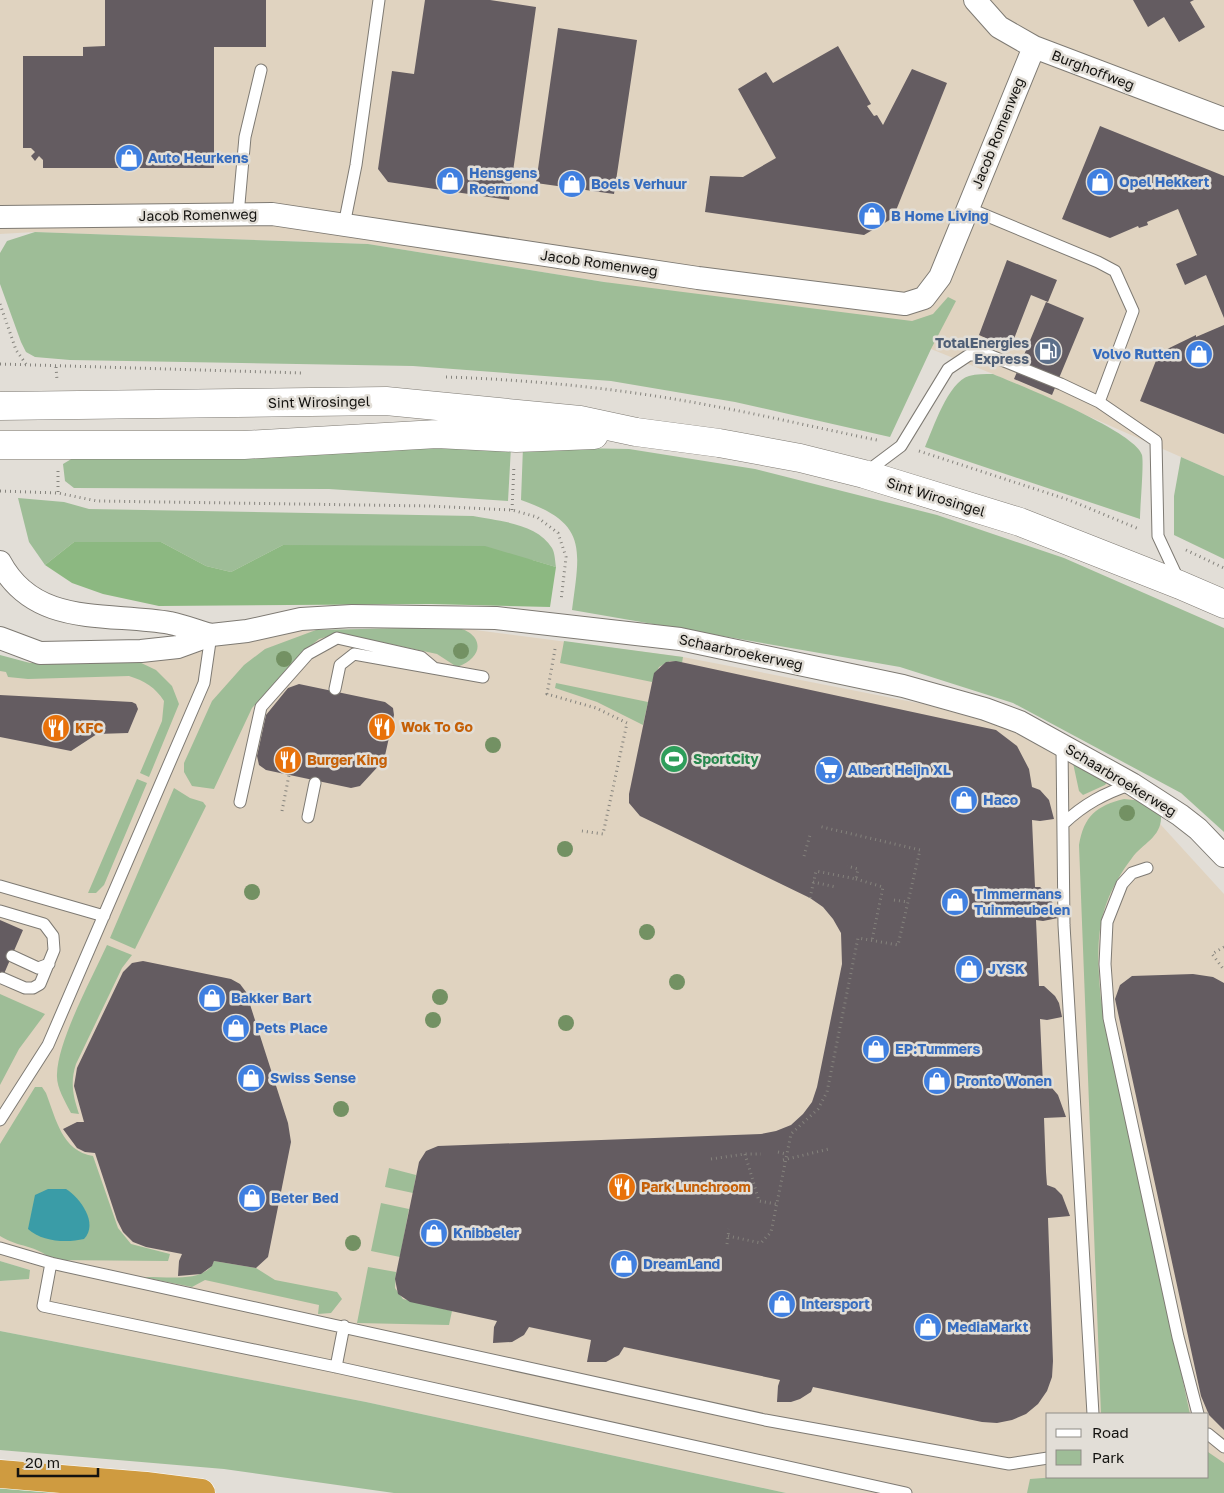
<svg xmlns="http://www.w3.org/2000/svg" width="1224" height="1493" viewBox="0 0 1224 1493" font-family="'Golos Text',sans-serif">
  <rect width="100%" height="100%" fill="#e2ded7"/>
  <path fill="#e0d3c0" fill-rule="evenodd" d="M0,0H1224V476L993,374L931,349L604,282L368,244L35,232L0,234Z
    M452,627L683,657L923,704L1003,726L1141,803L1224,894V1493H786L366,1402L0,1331V1281L28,1279L30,1270L0,1261V663L135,660L284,631ZM1048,1414H1208V1477H1048Z"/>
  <path fill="#9ebd97" d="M35,232L368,244L604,282L912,321L933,314L948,297L956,301L931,349L890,437L735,402L611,381L413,366L70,360L35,357L26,352L21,342L0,284V253L7,241Z
    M993,374C1019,385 1135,431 1142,455C1144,464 1140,507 1140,519L925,447C933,429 948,382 969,376C976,374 985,374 993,374Z
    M511,447L508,501L329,489L74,488L65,481L63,464L83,452Z
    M523,447L629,449L755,469L937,515L1064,558L1224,628V832L1181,793L1013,703L900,667L572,610C580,549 588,523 521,500Z
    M1181,457L1224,476V559L1174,535V496Z
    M18,498L64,502L89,509L473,516C498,521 537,523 552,548C555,553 555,561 556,567L532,560L283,545L231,572L206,566L161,542H74L45,565L29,542Z
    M452,627C482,630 488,656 457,667L437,654L339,633L319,639L308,648L252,708L214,789L192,786L184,772V763L212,701L244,665L265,649L316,630Z
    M564,641L683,657L682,663L670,661L659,667L652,682L560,663Z
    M0,655L30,663L135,660L156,670L172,686L179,704L149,777L140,773L162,721L164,701C155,687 145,681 129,676L28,679L8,677L6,672L0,671Z
    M556,683L648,702L643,725L597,702L555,688Z
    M1073,763L1108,781L1105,785L1083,795L1079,791Z
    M137,779L147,783L104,885L96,893H88Z
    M174,788L190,798L203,802L206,806L135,949L110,938Z
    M1124,799L1144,801L1161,816C1162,837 1143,843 1132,858C1122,871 1113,886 1107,902C1095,933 1098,968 1101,1000L1190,1414H1101L1079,845C1084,816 1096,806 1124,799Z
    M107,945L132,955L122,968L76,1064C70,1082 73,1096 79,1114L71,1113C65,1101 56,1087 57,1074C58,1040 92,978 107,945Z
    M0,994L45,1014L19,1049L0,1085Z
    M35,1087H42L46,1093C56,1119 62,1151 93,1156L118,1228L131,1244L170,1254L168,1261L52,1260C35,1244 19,1248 0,1236V1144Z
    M389,1168L416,1175L413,1193L385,1187Z
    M381,1203L409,1209L400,1257L371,1251Z
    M0,1261L30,1270L29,1279L0,1281Z
    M214,1261L256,1268L275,1280L337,1292L342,1299L331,1313L318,1314L319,1305L205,1280L192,1287L143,1277C163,1276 206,1284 214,1261Z
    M368,1267L396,1272L395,1288L403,1299L452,1311L449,1325L357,1323Z
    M0,1331L366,1402L786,1493H394L224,1469L0,1450Z
    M1208,1452L1224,1463V1493H1027L1030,1479L1056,1477H1208Z
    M0,1487L77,1493H0Z"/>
  <path fill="#8cb881" d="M74,542H161L206,566L231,572L283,545L485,546L556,567L550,607L431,604L159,606L103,594L72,583L45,565Z"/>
  <path fill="#3a9ca7" d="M48,1189H66C80,1198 99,1223 84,1239C67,1243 42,1242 28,1229L35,1195Z"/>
  <path fill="#645c61" d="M105,0H266V47H214V168H43V160L39,156L35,161L31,156L35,152L31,148H23V56H83V47L105,46Z
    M425,0H490L536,7L509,200L388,182L378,169L392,71L414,74Z
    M1133,0H1194L1190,2L1205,27L1179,42L1164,17L1148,27Z
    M558,28L637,40L614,194L536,183Z
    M838,46L871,104L867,106L874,116L877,115L883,125L912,69L947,83L893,218L864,235L705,212L710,176L743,177L776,158L738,89L766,72L773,83Z
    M1100,126L1224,176V318L1206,275L1185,285L1176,264L1197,255L1178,209L1147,222L1148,225L1139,228L1138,226L1110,238L1062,219Z
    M1007,260L1057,280L1048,302L1031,295L1010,349L979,335Z
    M1046,302L1084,318L1052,395L1014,379Z
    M1224,325V434L1140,401L1159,353L1196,335V337Z
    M676,661L996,730L1017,746L1029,769L1032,787L1040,790L1049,800L1054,819L1040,821L1032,820L1035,887H1040L1050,896L1058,918L1043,921L1036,920L1039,986H1044L1055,996L1059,1003L1062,1017L1047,1020L1040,1019L1043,1085L1052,1088L1058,1095L1066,1117L1044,1118L1046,1172L1047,1185L1055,1188L1062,1195L1070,1216L1048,1218L1053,1361L1052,1377L1047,1391L1038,1404L1026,1414L1012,1420L997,1423L982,1422L813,1387L811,1392L800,1399L791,1402H777L778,1386L780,1380L624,1347L619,1355L606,1362H587L591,1340L529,1327L524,1335L512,1342L493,1343L494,1327L497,1321L410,1302L398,1294L395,1279L419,1162L426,1151L438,1146L761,1134L776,1131L791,1125L803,1114L812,1102L817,1087L842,964L841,933L833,919L823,907L810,898L640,816L629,803V794L654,673L666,662Z
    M299,684L385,702L393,708L394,715L384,760L360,786L351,788L266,770L259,765L257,756L266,715L288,688Z
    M0,695L132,702L136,704L138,709L128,733L97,734L71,751L0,737Z
    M0,920L23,930L0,983Z
    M143,961L231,979L240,984L246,992L288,1123L291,1142L268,1257L256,1268L214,1261L212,1266L201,1274L178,1276L179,1261L182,1254L146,1247L133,1242L123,1232L117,1220L95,1153L85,1152L77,1148L63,1129L77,1122H84L74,1086L77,1068L123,972L132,963Z
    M1193,974L1213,977L1224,983V1430L1209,1415L1201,1396L1115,999L1120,985L1132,976Z"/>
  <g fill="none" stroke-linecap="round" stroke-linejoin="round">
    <g stroke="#7e7a73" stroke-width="13">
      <path id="lane" d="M968,208L1098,262L1115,271L1133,311L1099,402
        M238,215L245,137L261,70
        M344,225L356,165L379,0
        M865,473L901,446L948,369L969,355H989L1061,384L1099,402L1156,441L1158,536L1179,581
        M335,689L340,665L354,654L483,677
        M1062,746L1064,925L1093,1414
        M240,802L261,707L308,654L337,638L421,657L434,668
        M308,817L315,783
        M1063,824C1084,804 1105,793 1132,784
        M1147,868L1132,873L1122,884L1107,922L1105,964L1109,1018L1178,1337L1198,1414
        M0,886L104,916
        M0,911L44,924L53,936L54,950L40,984L33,988H25L2,978
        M12,956L38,968L49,964
        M0,1120L48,1045L204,683L211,635
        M0,1248L51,1263L765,1420L1009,1464L1048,1458
        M51,1263L43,1306L336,1367L906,1493
        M336,1367L344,1326
        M1208,1434L1224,1447"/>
    </g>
    <g stroke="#7e7a73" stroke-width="24">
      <path id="street" d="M975,0L999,27L1034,47L1224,119
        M0,217L272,214L698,278L905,304L924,298L940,277L1034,47
        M0,562C35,628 108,612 170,623C184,626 197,631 211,635
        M0,638L40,653L141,651L178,647L211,635L247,631L301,619L352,616L496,618L680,639L903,686L985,709L1020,722L1132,784L1180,815L1198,829L1224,856"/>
    </g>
    <g stroke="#7e7a73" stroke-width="29">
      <path id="secondary" d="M0,406L386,401L580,420L636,432L719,443L800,458L864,474L1020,522L1180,585L1224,604
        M0,445H244L437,434L516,438L594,435"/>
    </g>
    <g stroke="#fff" stroke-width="29">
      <path id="highway" d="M0,1474L146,1486L201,1493"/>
    </g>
    <path stroke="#85837d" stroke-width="3" stroke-dasharray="1 4" stroke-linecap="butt" d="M0,304L16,350L26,364
      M0,364L302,373
      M56,367L57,380
      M446,377C536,380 625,389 713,406C768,416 822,429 877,440
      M919,451L1069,500L1139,529
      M58,471V493
      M0,491L58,493L97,501L429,506L512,510L537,517L558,533L566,557L561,601
      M512,510L514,465
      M1186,550L1224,568
      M555,649L547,694L596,708L627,723L603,834L582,831
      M282,811L289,775
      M804,856L810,835
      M856,879L883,887L872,940
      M813,882L836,887
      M810,898L816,871L856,879L858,869L847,866
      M894,900L908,902
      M1224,947L1212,954L1224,970
      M778,1152L786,1154
      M745,1154L759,1201L776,1204
      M711,1159L745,1154H761
      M783,1160L829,1149
      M728,1236L761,1243L771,1232L791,1134L818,1109L827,1092L858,938L898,945L920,850L818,826
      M727,1244L729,1229"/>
    <use href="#lane" stroke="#fff" stroke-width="11"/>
    <use href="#street" stroke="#fff" stroke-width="22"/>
    <use href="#secondary" stroke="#fff" stroke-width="28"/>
    <use href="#highway" stroke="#cf9b40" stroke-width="28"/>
  </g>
  <g fill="#739163">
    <circle cx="461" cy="651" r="8"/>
    <circle cx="284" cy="659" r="8"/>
    <circle cx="493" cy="745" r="8"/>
    <circle cx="1127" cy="813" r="8"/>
    <circle cx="565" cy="849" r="8"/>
    <circle cx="252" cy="892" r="8"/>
    <circle cx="647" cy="932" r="8"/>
    <circle cx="677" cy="982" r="8"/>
    <circle cx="440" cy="997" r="8"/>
    <circle cx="433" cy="1020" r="8"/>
    <circle cx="566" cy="1023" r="8"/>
    <circle cx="341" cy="1109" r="8"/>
    <circle cx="353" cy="1243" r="8"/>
  </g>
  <defs>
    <g id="shop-disc" transform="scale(1.4375)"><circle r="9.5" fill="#3f7fe0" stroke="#e2ded7"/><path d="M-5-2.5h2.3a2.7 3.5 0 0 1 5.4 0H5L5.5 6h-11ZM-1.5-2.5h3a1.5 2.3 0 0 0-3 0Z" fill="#fff"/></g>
    <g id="fuel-disc" transform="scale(1.4375)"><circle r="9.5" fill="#5c6f8a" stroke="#e2ded7"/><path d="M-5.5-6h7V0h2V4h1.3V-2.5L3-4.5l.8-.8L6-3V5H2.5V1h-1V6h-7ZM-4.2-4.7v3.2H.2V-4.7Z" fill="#fff"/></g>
    <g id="restaurant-disc" transform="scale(1.4375)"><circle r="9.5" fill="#e8710a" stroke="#e2ded7"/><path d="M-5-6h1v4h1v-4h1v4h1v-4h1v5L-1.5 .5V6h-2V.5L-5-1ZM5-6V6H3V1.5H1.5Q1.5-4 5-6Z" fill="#fff"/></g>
    <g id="stadium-disc" transform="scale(1.4375)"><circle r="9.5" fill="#2e9e5b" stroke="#e2ded7"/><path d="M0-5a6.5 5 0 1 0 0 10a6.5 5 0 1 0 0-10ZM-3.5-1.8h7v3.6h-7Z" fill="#fff"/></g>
    <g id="supermarket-disc" transform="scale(1.4375)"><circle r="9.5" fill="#3f7fe0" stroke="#e2ded7"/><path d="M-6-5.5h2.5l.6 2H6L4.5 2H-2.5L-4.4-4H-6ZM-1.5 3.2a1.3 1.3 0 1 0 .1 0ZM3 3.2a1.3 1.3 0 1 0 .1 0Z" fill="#fff"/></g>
  </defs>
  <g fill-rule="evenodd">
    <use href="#shop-disc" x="129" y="158"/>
    <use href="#shop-disc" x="450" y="181"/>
    <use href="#shop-disc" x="1100" y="182"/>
    <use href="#shop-disc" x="572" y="184"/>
    <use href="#shop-disc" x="872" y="216"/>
    <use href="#fuel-disc" x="1048" y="351"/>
    <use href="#shop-disc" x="1199" y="354"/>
    <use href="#restaurant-disc" x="382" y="727"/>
    <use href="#restaurant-disc" x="56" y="728"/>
    <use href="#stadium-disc" x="674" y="759"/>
    <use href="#restaurant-disc" x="288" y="760"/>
    <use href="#supermarket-disc" x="829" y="770"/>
    <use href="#shop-disc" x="964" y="800"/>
    <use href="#shop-disc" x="955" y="902"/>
    <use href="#shop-disc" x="969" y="969"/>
    <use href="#shop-disc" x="212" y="998"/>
    <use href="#shop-disc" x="236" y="1028"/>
    <use href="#shop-disc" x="876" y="1049"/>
    <use href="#shop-disc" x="251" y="1078"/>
    <use href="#shop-disc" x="937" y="1081"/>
    <use href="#restaurant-disc" x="622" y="1187"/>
    <use href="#shop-disc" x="252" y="1198"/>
    <use href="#shop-disc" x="434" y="1233"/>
    <use href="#shop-disc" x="624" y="1264"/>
    <use href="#shop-disc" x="782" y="1304"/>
    <use href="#shop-disc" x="928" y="1327"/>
  </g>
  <g text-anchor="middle" stroke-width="5" stroke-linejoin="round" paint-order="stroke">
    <g font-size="14" fill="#141310" stroke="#e2ded7">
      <text transform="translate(1093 70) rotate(21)" y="5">Burghoffweg</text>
      <text transform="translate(998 133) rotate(-68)" y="5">Jacob Romenweg</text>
      <text transform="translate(198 215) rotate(-1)" y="5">Jacob Romenweg</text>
      <text transform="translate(599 263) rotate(8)" y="5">Jacob Romenweg</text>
      <text transform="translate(319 402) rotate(-1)" y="5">Sint Wirosingel</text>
      <text transform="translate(936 497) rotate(17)" y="5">Sint Wirosingel</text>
      <text transform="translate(741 652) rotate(12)" y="5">Schaarbroekerweg</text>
      <text transform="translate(1121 780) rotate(31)" y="5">Schaarbroekerweg</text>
    </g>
    <g font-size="14" font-weight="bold" fill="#366cbe" stroke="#e2ded7" text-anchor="start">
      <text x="148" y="163">Auto Heurkens</text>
      <text x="469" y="178">Hensgens<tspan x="469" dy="16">Roermond</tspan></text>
      <text x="1119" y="187">Opel Hekkert</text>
      <text x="591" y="189">Boels Verhuur</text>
      <text x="891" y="221">B Home Living</text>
      <text x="1180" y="359" text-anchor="end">Volvo Rutten</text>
      <text x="848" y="775">Albert Heijn XL</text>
      <text x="983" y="805">Haco</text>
      <text x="974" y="899">Timmermans<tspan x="974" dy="16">Tuinmeubelen</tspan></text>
      <text x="988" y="974">JYSK</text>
      <text x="231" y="1003">Bakker Bart</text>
      <text x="255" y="1033">Pets Place</text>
      <text x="895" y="1054">EP:Tummers</text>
      <text x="270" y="1083">Swiss Sense</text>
      <text x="956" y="1086">Pronto Wonen</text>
      <text x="271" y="1203">Beter Bed</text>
      <text x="453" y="1238">Knibbeler</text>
      <text x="643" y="1269">DreamLand</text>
      <text x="801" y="1309">Intersport</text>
      <text x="947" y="1332">MediaMarkt</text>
    </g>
    <g font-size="14" font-weight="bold" fill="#4e5e75" stroke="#e2ded7" text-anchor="end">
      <text x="1029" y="348">TotalEnergies<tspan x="1029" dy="16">Express</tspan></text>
    </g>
    <g font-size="14" font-weight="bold" fill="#c56008" stroke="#e2ded7" text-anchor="start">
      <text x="401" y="732">Wok To Go</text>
      <text x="75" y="733">KFC</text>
      <text x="307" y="765">Burger King</text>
      <text x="641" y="1192">Park Lunchroom</text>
    </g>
    <g font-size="14" font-weight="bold" fill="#27864d" stroke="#e2ded7" text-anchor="start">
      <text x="693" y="764">SportCity</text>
    </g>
  </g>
  <rect x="1046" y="1413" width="162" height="65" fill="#e2ded7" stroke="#908d87"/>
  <rect x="1056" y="1429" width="25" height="8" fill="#ffffff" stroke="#908d87"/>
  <text x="1092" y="1438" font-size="15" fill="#141310">Road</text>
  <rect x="1056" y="1450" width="25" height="15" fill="#9ebd97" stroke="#908d87"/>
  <text x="1092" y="1463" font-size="15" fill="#141310">Park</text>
  <path d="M18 1468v8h80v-8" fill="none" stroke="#141310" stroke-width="2.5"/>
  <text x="25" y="1468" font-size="15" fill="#141310" stroke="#e2ded7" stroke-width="4" paint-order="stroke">20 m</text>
</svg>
